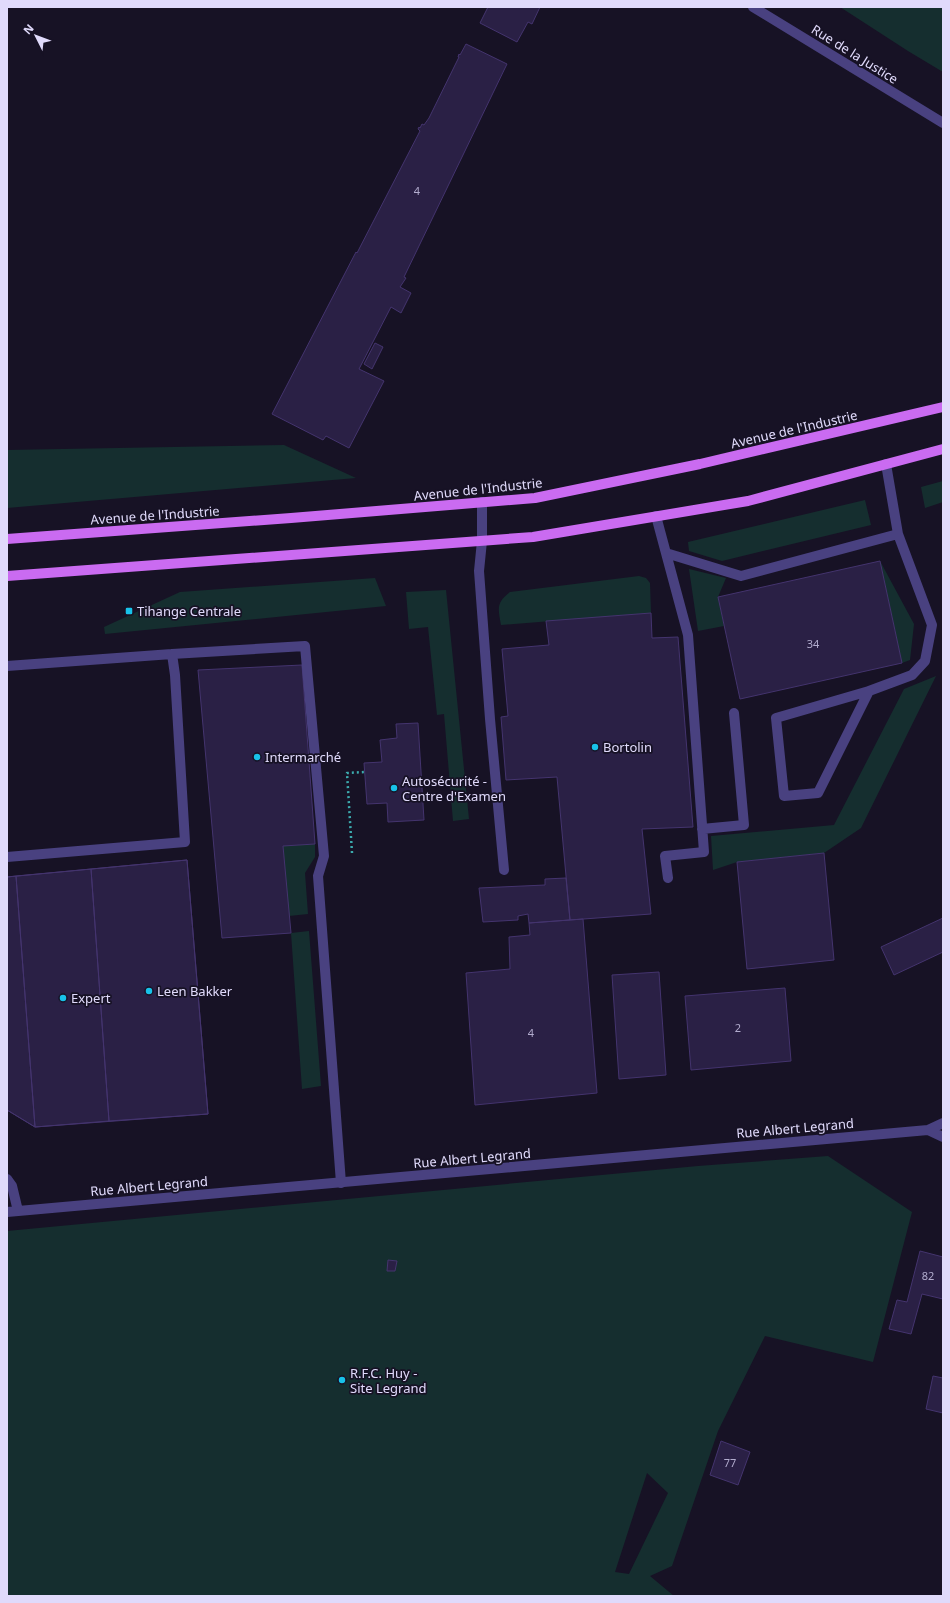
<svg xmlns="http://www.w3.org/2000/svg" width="950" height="1603" viewBox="0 0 950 1603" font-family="'Noto Sans',sans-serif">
  <rect width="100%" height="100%" fill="#171225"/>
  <path fill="#152e2f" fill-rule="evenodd" d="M840,7H943V72L908,51Z
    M284,445L356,478L7,508V450Z
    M943,481V502L925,508L921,487Z
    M865,500L871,525L722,561L689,551L688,542Z
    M880,561L914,624L910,660L902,663Z
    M689,569L726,578L718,597L724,626L698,631Z
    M639,576L646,578L650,583L651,613L501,625C498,608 496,603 510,592Z
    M375,578L386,606L105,634L104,627L180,592Z
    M446,590L469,819L453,821L444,714L437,715L428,627L409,629L406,592Z
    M936,676L861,828L824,853L737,862L713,870L711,836L834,825L904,689Z
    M315,844V857L305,873L308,914L289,916L283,846Z
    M309,931L321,1086L302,1089L291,933Z
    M828,1156L912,1212L873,1362L765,1336L718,1431L672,1566L650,1576L674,1596H7V1231L698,1166ZM647,1473L668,1493L629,1574L615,1572Z"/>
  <path fill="#2a2045" stroke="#44346e" d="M488,7H540L532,24L528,22L517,42L480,23Z
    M466,44L507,64L404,277L406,278L400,287L411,293L401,313L391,307L359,369L384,381L349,448L326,436L323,440L272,414L356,252L357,253L420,131L418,129L419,127L420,128L422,124L424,125L429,118L459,57H458L459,54L460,55Z
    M375,343L383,347L372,369L364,364Z
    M880,561L902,663L740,699L718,597Z
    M651,613L652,638L678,637L693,827L642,829L651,914L570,920L557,777L506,780L501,717L508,716L502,649L549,645L546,621Z
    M302,665L315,844L283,846L291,933L222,938L198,670Z
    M418,723L424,820L388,822L387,803L367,804L364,763L382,762L380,740L397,738L396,724Z
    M824,853L834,960L747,969L737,862Z
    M187,860L208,1114L35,1127L7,1110V877Z
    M187,860L208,1114L109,1121L91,869Z
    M91,869L109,1121L35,1127L16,876Z
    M16,876L35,1127L7,1110V877Z
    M566,878L570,920L529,923L528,914L518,916V920L483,922L479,888L545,885V879Z
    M943,918V952L894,975L881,947Z
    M583,919L597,1093L475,1105L466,973L510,969L509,937L530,935L529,923Z
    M659,972L666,1075L619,1079L612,975Z
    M785,988L791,1061L691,1070L685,996Z
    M920,1251L943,1257V1299L922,1294L911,1334L889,1329L897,1300L907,1302Z
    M388,1260L397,1261L395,1271H387Z
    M933,1376L943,1378V1413L926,1409Z
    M721,1441L750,1452L738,1485L710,1475Z"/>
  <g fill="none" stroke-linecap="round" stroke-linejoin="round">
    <path stroke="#3cabae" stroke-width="2.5" stroke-dasharray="2 3" stroke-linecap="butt" d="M352,853L347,773L365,772"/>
    <path stroke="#494180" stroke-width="10" d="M482,502V541L479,571L490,719L504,870
      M656,516L688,635L704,852L665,856L668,878
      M666,553L741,576L898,534L886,464
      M7,666L172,654
      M869,691L776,718L784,796L818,793L869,691L912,675L925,661L932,625L898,534
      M702,829L744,825L734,713
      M7,857L185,842L175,675L172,654L305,646L324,856L318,876L341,1183"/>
    <path stroke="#494180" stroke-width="10" d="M753,7L943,123
      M928,1130L943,1137
      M7,1179L12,1186L18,1211
      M7,1212L928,1130L943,1123"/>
    <path stroke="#ca6bf1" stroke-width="10" d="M7,539L291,518L535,498L700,464L943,407
      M7,576L533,537L748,501L943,449"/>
  </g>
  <g fill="#18c2e9" stroke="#171225" stroke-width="1.5">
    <rect x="125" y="607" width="8" height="8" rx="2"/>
    <circle cx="595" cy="747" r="4"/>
    <circle cx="257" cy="757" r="4"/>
    <circle cx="394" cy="788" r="4"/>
    <circle cx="149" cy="991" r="4"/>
    <circle cx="63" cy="998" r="4"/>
    <circle cx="342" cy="1380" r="4"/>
  </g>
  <g text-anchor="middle" stroke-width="3.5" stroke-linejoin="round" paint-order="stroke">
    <g font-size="11" fill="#b2acce">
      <text x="417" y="195">4</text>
      <text x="813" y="648">34</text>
      <text x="738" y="1032">2</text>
      <text x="531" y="1037">4</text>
      <text x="928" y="1280">82</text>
      <text x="730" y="1467">77</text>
    </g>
    <g font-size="13" fill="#e0dafb" stroke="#171225">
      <text transform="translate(855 54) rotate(32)" y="5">Rue de la Justice</text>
      <text transform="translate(794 429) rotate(-13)" y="5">Avenue de l'Industrie</text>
      <text transform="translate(478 489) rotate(-6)" y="5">Avenue de l'Industrie</text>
      <text transform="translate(155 515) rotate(-4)" y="5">Avenue de l'Industrie</text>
      <text transform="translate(795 1128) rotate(-5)" y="5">Rue Albert Legrand</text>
      <text transform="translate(472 1158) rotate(-5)" y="5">Rue Albert Legrand</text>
      <text transform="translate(149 1186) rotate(-5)" y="5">Rue Albert Legrand</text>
    </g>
    <g font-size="13" fill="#e0dafb" stroke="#171225" text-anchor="start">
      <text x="137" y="616">Tihange Centrale</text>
      <text x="603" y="752">Bortolin</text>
      <text x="265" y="762">Intermarché</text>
      <text x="402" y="786">Autosécurité -<tspan x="402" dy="15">Centre d'Examen</tspan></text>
      <text x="157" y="996">Leen Bakker</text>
      <text x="71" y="1003">Expert</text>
      <text x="350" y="1378">R.F.C. Huy -<tspan x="350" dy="15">Site Legrand</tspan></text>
    </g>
  </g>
  <rect width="950" height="1603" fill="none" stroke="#e0dafb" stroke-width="16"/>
  <g transform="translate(36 36) rotate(312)" stroke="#171225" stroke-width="3" paint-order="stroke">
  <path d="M0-3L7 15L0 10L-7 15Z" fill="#e0dafb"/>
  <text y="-6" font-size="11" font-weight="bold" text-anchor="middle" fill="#e0dafb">N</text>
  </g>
</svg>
